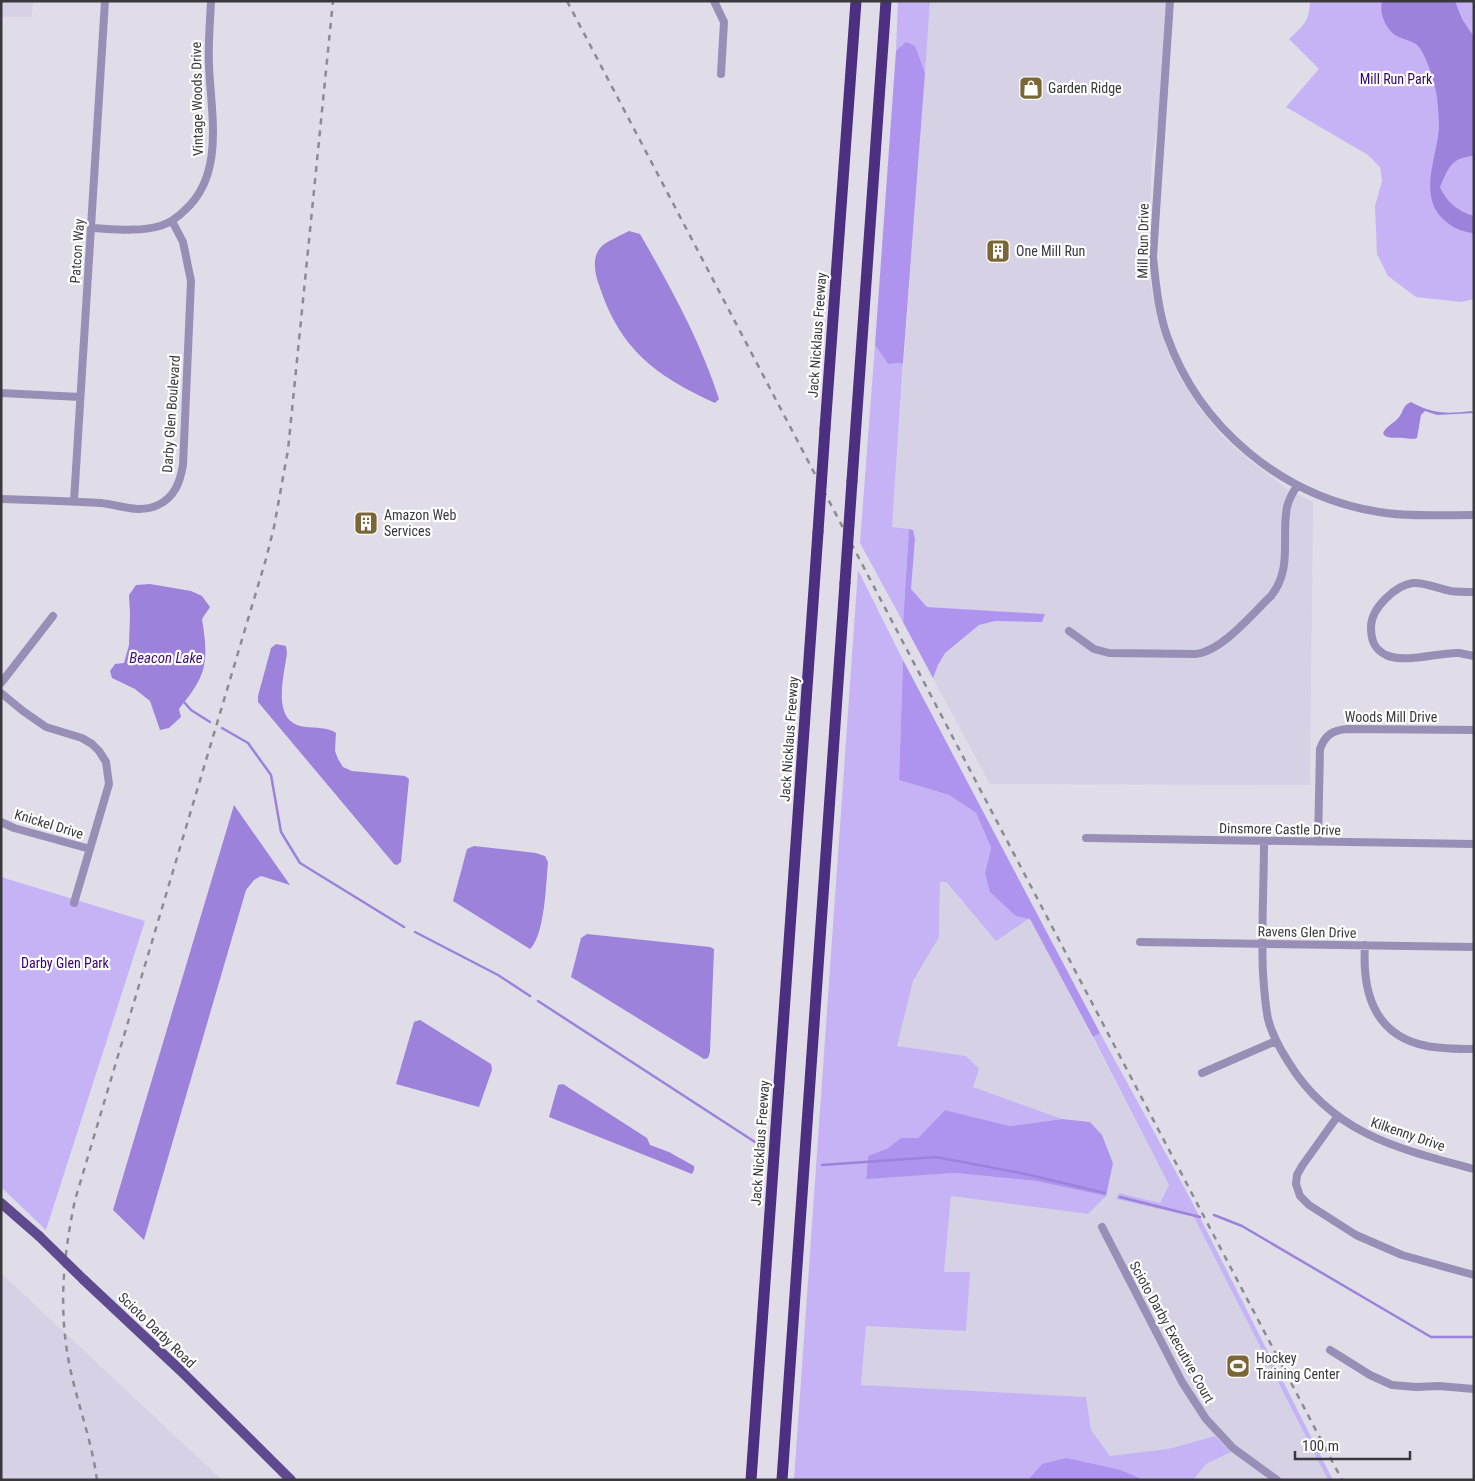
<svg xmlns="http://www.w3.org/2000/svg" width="1475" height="1481" viewBox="0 0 1475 1481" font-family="'Roboto Condensed',sans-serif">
  <rect width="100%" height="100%" fill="#e0dde9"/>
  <path fill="#d6d1e4" d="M1,1H33L32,17H1Z
    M930,1H1170L1163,92L1152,158L1148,272L1157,319L1169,355L1180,378L1198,406L1221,435L1250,461L1293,493L1313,502L1310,785L990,784L933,678L938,665L945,653L979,625L995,621L1042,622L1045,614L927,607L911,589L915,539L892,527Z
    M940,882H945L996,941L1030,918L1169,1185L1160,1203L1119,1193L1117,1199L1194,1217L1328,1480H1193L1206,1464L1231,1452L1215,1436L1168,1449L1110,1457L1091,1430L1086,1397L861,1385L866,1326L970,1272H944L951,1196L1088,1214L1106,1196L1113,1163L1102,1135L1090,1122L1062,1119L973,1087L966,1056L897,1046L913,981L939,937Z
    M1,1273L222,1480H1Z"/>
  <path fill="#c5b3f5" d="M898,1H930L925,73L914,46L896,51Z
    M1310,1H1474V299L1461,302L1416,297L1388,276L1377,254L1375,206L1382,181L1380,167L1368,155L1286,107L1319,69L1289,39C1303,26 1310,21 1310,1Z
    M875,345L888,364L903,363L892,527L909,529L903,622L860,543Z
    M858,570L903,660L899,780L949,795L976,813L991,848L985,873L1016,916L1030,918L996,941L946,882H940L939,937L913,981L897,1046L966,1056L979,1069L973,1087L1062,1119L1010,1126L945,1110L918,1138H901L888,1148L868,1156L866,1178L955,1173L1036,1181L1106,1196L1088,1214L951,1196L944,1272H970L966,1331L866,1326L861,1385L1086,1397L1091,1430L1110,1456L1168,1449L1215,1436L1231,1452L1206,1464L1193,1480H1144L1121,1470L1042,1464L1028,1480H794Z
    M1,877L145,921L46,1230L1,1187Z
    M1100,1033L1189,1196L1333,1480H1328L1194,1217L1116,1199L1119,1193L1160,1203L1169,1185L1093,1037Z"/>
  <path fill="#ae94ee" d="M906,42L915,46L925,73L903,363L888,364L875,345L896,51Z
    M909,529L913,530L915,539L911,589L927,607L1045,614L1042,622L995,621L979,625L945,653L938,665L933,678L903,622Z
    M903,660L1100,1033L1093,1037L1030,919L1016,916L990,892L985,873L991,848L976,813L949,795L899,780Z
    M945,1110L1010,1126L1062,1119L1090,1122L1102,1135L1113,1163L1106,1196L1036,1181L955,1173L866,1179L868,1156L888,1148L901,1138H918Z
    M1066,1458L1121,1470L1144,1480H1028L1042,1464Z"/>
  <path fill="#9c82da" d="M1382,1H1455L1462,19L1474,37V156C1451,157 1448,169 1440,187C1446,202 1459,212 1474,216V233C1462,232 1451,227 1443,219C1418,195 1437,157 1439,128C1439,118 1438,107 1437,97C1435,84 1426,52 1416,44C1410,40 1401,39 1395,35C1385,27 1379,13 1382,1Z
    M629,231L640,234C671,288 700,340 719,399L715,403C656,376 620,350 599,285C595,274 591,256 602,246C609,240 620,236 629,231Z
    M1411,402C1433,414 1447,414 1471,411L1474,413L1437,415L1425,411L1421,415L1417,438C1411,440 1409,438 1403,438C1396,437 1392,439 1385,436L1383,433C1387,425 1397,422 1401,414C1404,408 1404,405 1411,402Z
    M150,584L191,591L202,596L210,607L202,619C205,639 209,661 199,680C194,690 186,700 179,709L181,717L169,728L160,730L150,701L135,689L112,678L110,671L115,664L124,663L129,645L130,614L129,595L136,585Z
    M276,644L286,646L287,653C284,677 270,724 306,727C315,728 328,727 336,733L335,751L338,759L343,767L352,771L405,776L409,779L401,862L397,865L394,864L258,702V696L271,648Z
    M234,805L290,885L261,876L254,880L246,890L144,1240L113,1210Z
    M474,846L536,853L545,856L548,862C546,883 545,935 530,949L453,901L467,849Z
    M587,934L710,947L714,949L710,1052L708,1058L704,1059L571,977L581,938Z
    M420,1020L491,1064L492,1070L479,1107L396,1084L414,1022Z
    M563,1084L647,1138L650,1145L669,1152L694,1166V1170L692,1174L549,1117L558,1085Z"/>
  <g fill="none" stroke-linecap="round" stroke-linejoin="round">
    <path stroke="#9c82da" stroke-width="2.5" d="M184,702L191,710L210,722
      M222,728L248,743L271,775L281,832L300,863L404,927
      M415,932L498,975L530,996
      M538,1001L755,1142
      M822,1165L936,1157L1021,1173L1105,1193
      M1120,1197L1200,1217
      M1214,1215L1242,1226L1431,1337H1474"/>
    <path stroke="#998fb6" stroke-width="8" d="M714,1L724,22L721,74
      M1170,1L1153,257C1156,284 1158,310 1167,336C1199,427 1282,497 1379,512C1410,517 1443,515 1474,515
      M92,228C114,229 138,232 160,226C170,223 178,217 185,210C225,174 211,114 209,66C208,44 210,23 211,1
      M1,393L80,397
      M1,499C35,500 68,501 101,503C120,505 139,514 158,505C175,497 180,482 183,465L191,281L183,242L172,221
      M74,501L105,1
      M1474,592C1466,592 1458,592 1451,591C1439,589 1425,582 1413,583C1396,585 1371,608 1371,627C1371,640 1374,649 1386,655C1406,664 1438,652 1459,653C1464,654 1469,655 1474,656
      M1069,631L1094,649L1109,653L1196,654C1222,651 1252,614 1271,596C1293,568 1281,538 1287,507C1289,499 1293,492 1297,486
      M1,683L53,616
      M1,693L23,711L46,727L82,738L92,744L99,751L106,762L109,784L74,903
      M1,822L14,828L90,849
      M1086,838L1474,844
      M1264,841C1264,885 1261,930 1263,973C1264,989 1265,1004 1268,1019C1272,1035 1280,1049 1289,1063C1333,1134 1399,1149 1474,1169
      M1318,842L1320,749C1325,735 1333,730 1347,729L1474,730
      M1140,942L1474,947
      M1365,945C1362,992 1374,1036 1427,1046C1443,1049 1458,1049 1474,1049
      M1202,1073L1276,1041
      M1337,1117L1302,1166L1297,1175L1296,1184L1300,1196L1309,1205L1356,1235L1402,1255L1474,1275
      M1102,1227L1182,1382L1206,1419L1233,1448L1277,1480
      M1330,1350L1370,1375L1392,1385L1416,1387L1439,1386L1474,1389"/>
    <path stroke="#604a8f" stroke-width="10" d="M1,1203L39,1236
      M84,1280L180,1370L291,1480"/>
    <path stroke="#4c2f80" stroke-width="11" d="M825,429L856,1
      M852,481L886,1
      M751,1480L818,532
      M782,1480L845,583"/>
    <path stroke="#8c8a92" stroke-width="2.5" stroke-dasharray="6 6" stroke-linecap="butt" d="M567,1L1342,1480
      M97,1480C92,1442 78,1405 70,1368C58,1309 63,1258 75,1200L266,559L274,527L288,450L333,1"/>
    <path stroke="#604a8f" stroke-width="10" d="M39,1236L84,1280"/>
    <path stroke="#4c2f80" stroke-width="11" d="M818,532L825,429
      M845,583L852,481"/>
  </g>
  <defs>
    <g id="shop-square" transform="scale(1.25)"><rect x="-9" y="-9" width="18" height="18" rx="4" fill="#7b6635" stroke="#fff"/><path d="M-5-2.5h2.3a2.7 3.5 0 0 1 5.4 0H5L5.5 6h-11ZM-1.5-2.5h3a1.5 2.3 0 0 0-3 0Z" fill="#fff"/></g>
    <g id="building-square" transform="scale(1.25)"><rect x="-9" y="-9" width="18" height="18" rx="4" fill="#7b6635" stroke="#fff"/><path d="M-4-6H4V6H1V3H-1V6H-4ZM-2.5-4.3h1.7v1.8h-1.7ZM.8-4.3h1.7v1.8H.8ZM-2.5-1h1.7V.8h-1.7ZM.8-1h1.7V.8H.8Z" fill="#fff"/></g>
    <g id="stadium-square" transform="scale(1.25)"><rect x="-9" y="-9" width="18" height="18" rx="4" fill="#7b6635" stroke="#fff"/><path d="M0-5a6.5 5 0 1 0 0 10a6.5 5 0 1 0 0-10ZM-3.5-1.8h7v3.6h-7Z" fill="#fff"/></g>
  </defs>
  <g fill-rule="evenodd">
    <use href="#shop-square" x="1031" y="88"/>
    <use href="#building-square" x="998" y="251"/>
    <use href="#building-square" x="366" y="523"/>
    <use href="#stadium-square" x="1238" y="1366"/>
  </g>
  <g text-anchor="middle" stroke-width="4.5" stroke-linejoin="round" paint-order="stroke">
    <g font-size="14" fill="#37006f" stroke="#fff">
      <text x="1396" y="84">Mill Run Park</text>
      <text x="65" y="968">Darby Glen Park</text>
    </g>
    <g font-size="14" fill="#39383d" stroke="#fff" text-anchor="start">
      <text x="1048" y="93">Garden Ridge</text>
      <text x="1016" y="256">One Mill Run</text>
      <text x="384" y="520">Amazon Web<tspan x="384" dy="16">Services</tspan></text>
      <text x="1256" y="1363">Hockey<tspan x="1256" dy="16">Training Center</tspan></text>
    </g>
    <g font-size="14" fill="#39383d" stroke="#fff">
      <text transform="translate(197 99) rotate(-91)" y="5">Vintage Woods Drive</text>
      <text transform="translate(1143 241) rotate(-89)" y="5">Mill Run Drive</text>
      <text transform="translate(77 251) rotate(-86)" y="5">Patcon Way</text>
      <text transform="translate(817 335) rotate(-86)" y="5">Jack Nicklaus Freeway</text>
      <text transform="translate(171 414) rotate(-86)" y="5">Darby Glen Boulevard</text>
      <text x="1391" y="722">Woods Mill Drive</text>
      <text transform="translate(789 739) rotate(-86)" y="5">Jack Nicklaus Freeway</text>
      <text transform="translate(49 824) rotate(17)" y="5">Knickel Drive</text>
      <text transform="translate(1280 829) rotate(1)" y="5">Dinsmore Castle Drive</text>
      <text transform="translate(1307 932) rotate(1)" y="5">Ravens Glen Drive</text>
      <text transform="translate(1408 1134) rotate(19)" y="5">Kilkenny Drive</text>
      <text transform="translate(760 1143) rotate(-86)" y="5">Jack Nicklaus Freeway</text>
      <text transform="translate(157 1330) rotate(44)" y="5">Scioto Darby Road</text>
      <text transform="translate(1172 1332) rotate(61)" y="5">Scioto Darby Executive Court</text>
    </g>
    <g font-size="15" font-style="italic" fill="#3e0d78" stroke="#fff">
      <text x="166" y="663">Beacon Lake</text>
    </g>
  </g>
  <rect width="1475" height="1481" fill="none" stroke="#39383d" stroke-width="5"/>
  <path d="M1295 1451v8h115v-8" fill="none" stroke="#39383d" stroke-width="2.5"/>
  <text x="1302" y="1451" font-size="15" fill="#39383d" stroke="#ffffff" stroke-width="4" paint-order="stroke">100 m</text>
</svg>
